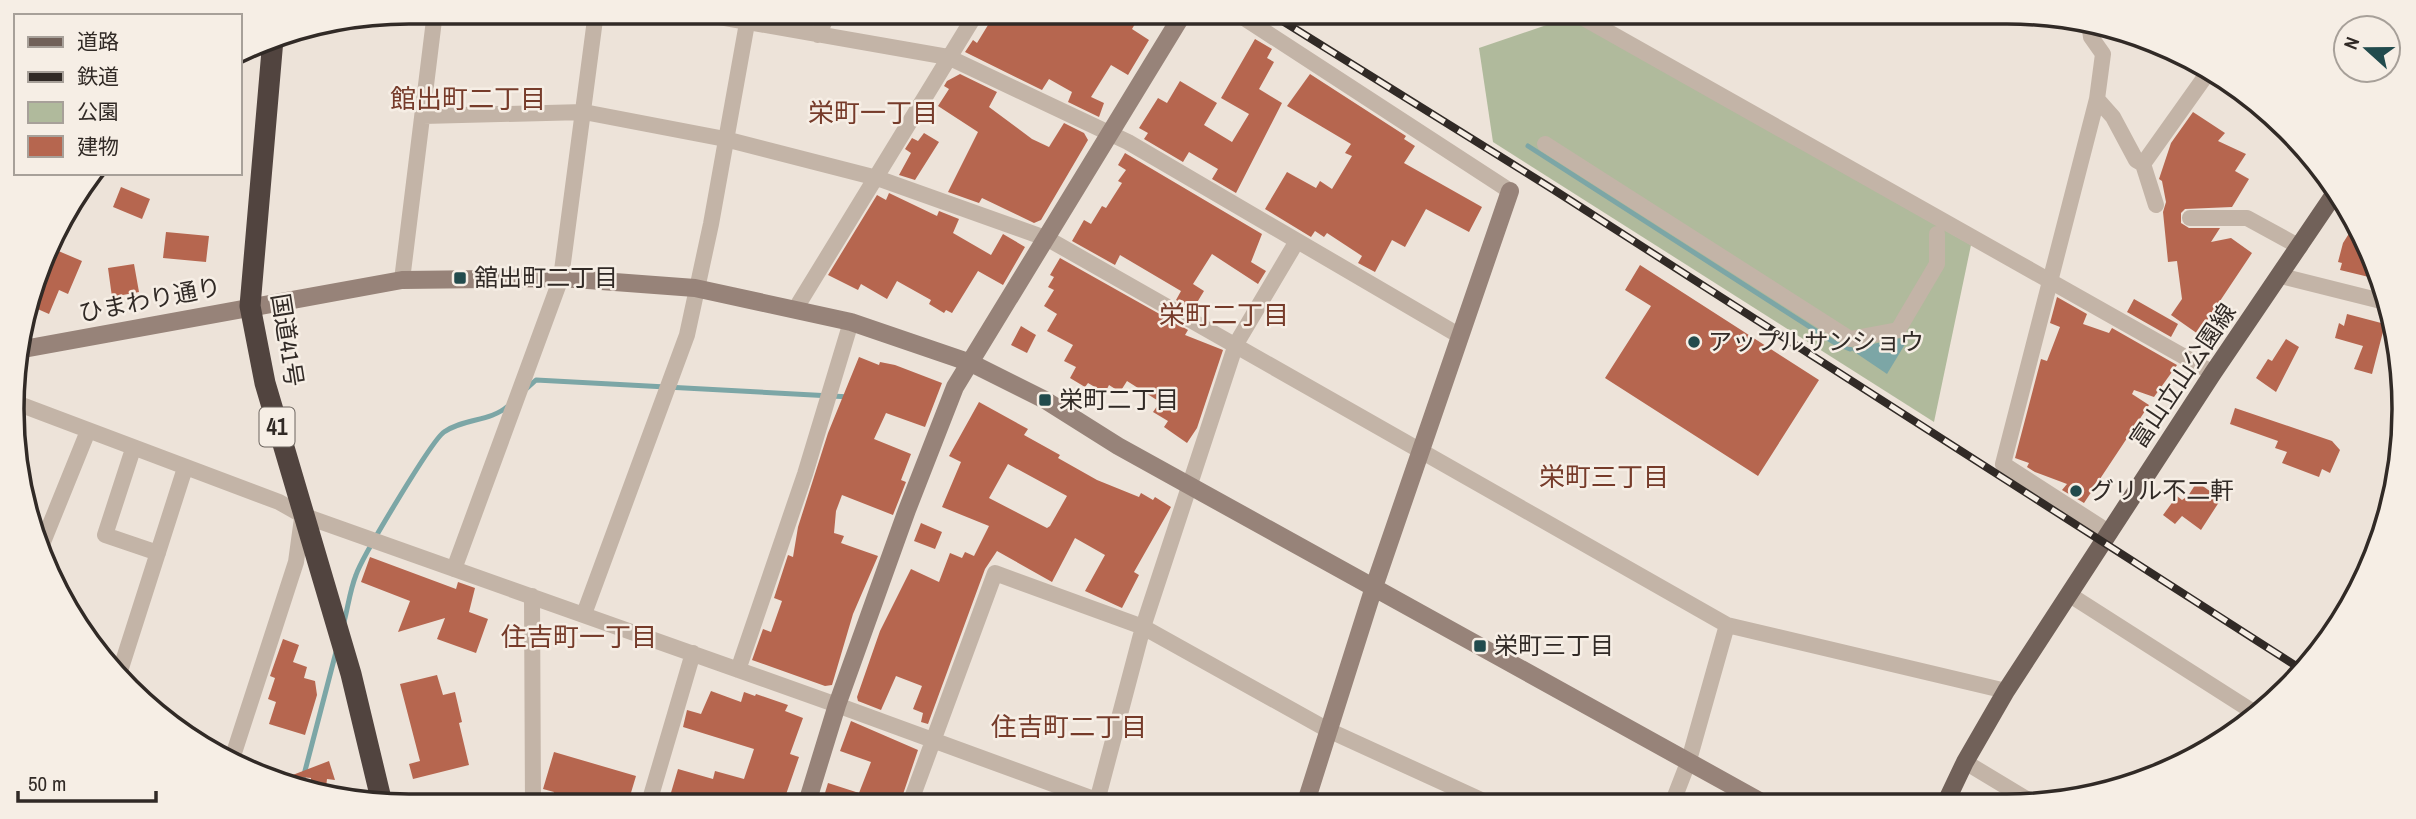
<svg xmlns="http://www.w3.org/2000/svg" width="2416" height="819" viewBox="0 0 2416 819" font-family="'Archivo Narrow','Noto Sans JP',sans-serif">
  <rect width="100%" height="100%" fill="#ede3d9"/>
  <path fill="#b0ba9c" d="M1570,17L1971,245L1934,422L1493,142L1479,48Z"/>
  <path fill="#7ca6a6" d="M1910,336L1887,374L1850,349Z"/>
  <g fill="none" stroke-linecap="round" stroke-linejoin="round">
    <path stroke="#7ca6a6" stroke-width="5" d="M1528,146L1835,343L1850,349
      M525,390L536,380L850,397
      M344,622C348,607 350,590 356,575C362,557 432,440 444,432C464,418 490,422 508,406
      M300,790L336,652"/>
  </g>
  <path fill="#b6664f" fill-rule="evenodd" d="M996,12H1142L1132,29L1149,40L1128,75L1111,65L1091,97L1104,103L1099,117L1068,102L1072,92L1049,79L1042,90L965,52L973,40L977,43Z
    M1255,39L1272,49L1267,58L1274,62L1259,89L1282,103L1236,193L1212,179L1218,169L1189,152L1183,162L1144,139L1148,133L1139,128L1158,98L1167,103L1180,81L1217,103L1204,125L1232,142L1249,114L1221,98Z
    M960,74L997,92L989,107L1032,139L1049,147L1064,123L1084,133L1088,140L1041,220L1034,223L982,198L979,203L948,192L978,132L938,106L949,89L944,86L947,81Z
    M1310,74L1406,136L1404,139L1415,146L1404,163L1482,207L1469,232L1426,209L1405,247L1392,240L1375,272L1358,263L1362,256L1327,233L1324,237L1315,231L1311,237L1265,209L1287,172L1316,188L1320,181L1332,189L1352,156L1345,153L1351,144L1287,106Z
    M2193,112L2225,133L2218,141L2246,154L2235,171L2249,179L2232,207L2185,209L2181,213V223L2189,228H2220L2211,242L2231,238L2252,253L2198,334L2171,315L2182,299L2177,261L2168,262L2163,212L2166,202L2162,181L2159,179L2171,143Z
    M924,133L939,142L915,180L899,175L911,153L905,149L912,138L918,141Z
    M1125,153L1262,234L1251,262L1266,271L1258,284L1212,254L1193,284L1204,291L1193,309L1176,300L1181,291L1120,255L1115,265L1072,241L1084,220L1091,224L1102,206L1106,208L1122,183L1118,181L1126,170L1118,165Z
    M121,187L150,199L142,219L113,207Z
    M889,193L937,216L939,211L959,219L953,233L991,255L1003,234L1025,247L1003,285L978,271L952,313L946,310L944,313L929,304L931,300L897,281L887,299L861,284L858,290L828,275L877,195L886,200Z
    M2355,224L2364,250L2373,278L2340,270L2342,263L2338,262L2343,243Z
    M166,232L209,236L206,262L163,258Z
    M49,247L82,261L68,294L59,290L49,314L33,307L44,283L39,281Z
    M1060,258L1188,330L1185,335L1223,350L1197,428L1187,443L1164,427L1168,421L1153,412L1160,402L1127,381L1120,392L1109,385L1105,393L1088,383L1085,387L1070,378L1076,367L1064,361L1073,345L1047,331L1057,314L1044,306L1054,290L1048,287L1054,277L1050,275Z
    M134,264L139,292L112,297L108,268Z
    M1640,265L1819,380L1758,476L1605,378L1651,306L1625,290Z
    M2057,297L2087,314L2083,324L2109,333L2112,328L2177,365L2154,397L2134,390L2132,394L2149,405L2084,503L2062,490L2067,484L2035,472L2027,467L2029,463L2015,458L2041,359L2047,361L2060,327L2050,323Z
    M2134,299L2178,324L2171,337L2127,312Z
    M2347,314L2385,324L2372,374L2354,369L2363,346L2335,338L2339,323L2344,326Z
    M1021,326L1036,335L1027,353L1011,345Z
    M2286,339L2299,347L2276,392L2256,378L2268,359L2272,361Z
    M859,357L879,365L880,362L895,365L942,383L925,427L886,413L874,439L911,454L901,480L906,482L893,515L842,495L836,511L834,533L844,536L841,543L878,556L853,614L832,685L825,686L752,660L763,629L771,632L782,601L774,598L788,555L793,557L798,527L828,433Z
    M979,402L1028,429L1024,435L1060,455L1058,458L1097,480L1139,497L1141,493L1153,500L1155,497L1171,507L1134,572L1139,575L1122,608L1085,591L1105,555L1075,538L1052,582L997,551L985,569L928,724L921,722L923,713L913,709L922,686L896,676L881,710L858,701L857,697L880,631L911,569L939,582L950,553L962,558L965,552L974,556L989,526L942,507L961,462L949,456ZM1008,464L1067,496L1050,526L1047,528L989,498Z
    M2235,408L2332,441L2340,450L2330,473L2322,469L2319,477L2282,463L2287,452L2275,448L2278,441L2230,424Z
    M2197,482L2221,499L2201,530L2182,516L2175,524L2163,515L2177,496L2182,500L2188,496Z
    M921,523L942,532L935,549L914,541Z
    M370,557L456,589L458,582L475,588L469,612L488,619L476,653L437,639L445,618L398,632L410,601L361,582Z
    M283,639L299,645L293,662L307,667L304,678L315,681L317,695L305,735L269,724L276,702L268,699L275,678L270,676Z
    M437,675L443,695L455,692L462,722L459,723L469,765L413,779L409,764L420,761L400,684Z
    M711,691L741,702L744,692L755,696L756,694L788,705L785,711L803,718L790,754L799,757L782,806H706L670,796L678,769L713,779L715,771L744,779L754,749L683,727L687,710L701,714Z
    M851,721L918,750L899,806H821L828,783L859,793L871,762L840,751Z
    M554,752L636,776L627,806H577L553,799L554,792L543,789Z
    M329,761L335,780L327,779L325,796L310,794L311,778L290,776Z"/>
  <g fill="none" stroke-linecap="round" stroke-linejoin="round">
    <path stroke="#c3b4a7" stroke-width="16" d="M691,12L948,57L1128,142L1460,336
      M1235,12L1510,191
      M1573,12L2213,373
      M2089,23L2091,37L2103,54L2097,99L2003,464L2110,533
      M818,35L829,12
      M2097,99L2113,117L2136,160L2143,164L2156,205
      M423,116L584,112L725,139L877,178L1048,239L1727,625L2006,691
      M1545,144L1850,339L1898,330L1937,264V234
      M2143,164L2207,74
      M2190,218H2247L2300,247
      M2281,276L2381,301
      M402,280L435,12
      M796,308L977,12
      M19,404L279,502L302,515L837,705L1110,805
      M133,449L105,535L158,553
      M41,547L88,431
      M454,569L561,278L596,12
      M2070,595L2258,715
      M532,596L533,806
      M584,614L687,335L711,224L749,12
      M738,670L805,474L851,322
      M120,671L185,468
      M232,759L296,562L302,518
      M1965,762L2033,803
      M1672,804L1689,760L1727,625
      M1096,805L1143,627L1236,344L1297,241
      M648,806L693,653
      M909,806L995,573L1143,627L1328,730L1490,804"/>
    <path stroke="#978379" stroke-width="18" d="M18,350L402,280L561,278L695,288L851,322L971,363L1045,400L1118,446L1765,804
      M1305,805L1374,587L1510,191
      M806,806L837,705L907,510L955,387L1184,12"/>
    <path stroke="#716159" stroke-width="18" d="M1945,804L1965,762L2006,691L2213,373L2335,193"/>
    <path stroke="#51443f" stroke-width="21" d="M273,39L250,306L265,383L351,674L382,803"/>
    <g stroke="#312a26" stroke-width="8">
      <path id="rail" d="M1268,12L1554,190L2301,669"/>
    </g>
    <use href="#rail" stroke="#f6eee5" stroke-width="5" stroke-dasharray="16" stroke-linecap="butt"/>
  </g>
  <g fill="#224b4d" stroke="#f6eee5" stroke-width="2.5">
    <rect x="453" y="271" width="14" height="14" rx="3.5"/>
    <circle cx="1694" cy="342" r="7"/>
    <rect x="1038" y="393" width="14" height="14" rx="3.5"/>
    <circle cx="2076" cy="491" r="7"/>
    <rect x="1473" y="639" width="14" height="14" rx="3.5"/>
  </g>
  <g text-anchor="middle" stroke-width="5" stroke-linejoin="round" paint-order="stroke">
    <rect fill="#f6eee5" stroke="#6c655f" stroke-width="2" x="259.5" y="407.5" width="35" height="39" rx="5"/>
    <g font-size="23" font-weight="bold" fill="#312a26">
      <text x="277" y="435">41</text>
    </g>
    <g font-size="24" fill="#312a26" stroke="#f6eee5" text-anchor="start">
      <text x="474" y="286">舘出町二丁目</text>
      <text x="1708" y="350">アップルサンショウ</text>
      <text x="1059" y="408">栄町二丁目</text>
      <text x="2090" y="499">グリル不二軒</text>
      <text x="1494" y="654">栄町三丁目</text>
    </g>
    <g font-size="24" fill="#312a26" stroke="#f6eee5">
      <text transform="translate(150 300) rotate(-11)" y="8">ひまわり通り</text>
      <text transform="translate(287 340) rotate(81)" y="8">国道41号</text>
      <text transform="translate(2183 376) rotate(-56)" y="8">富山立山公園線</text>
    </g>
    <g font-size="26" fill="#763b2a" stroke="#f6eee5">
      <text x="468" y="108">館出町二丁目</text>
      <text x="873" y="122">栄町一丁目</text>
      <text x="1224" y="324">栄町二丁目</text>
      <text x="1604" y="486">栄町三丁目</text>
      <text x="579" y="646">住吉町一丁目</text>
      <text x="1069" y="736">住吉町二丁目</text>
    </g>
  </g>
  <path d="M0 0H2416V819H0ZM409 24H2007A385 385 0 0 1 2392 409V409A385 385 0 0 1 2007 794H409A385 385 0 0 1 24 409V409A385 385 0 0 1 409 24Z" fill="#f6eee5" fill-rule="evenodd"/>
  <path fill="none" stroke="#312a26" stroke-width="3.5" d="M409 24H2007A385 385 0 0 1 2392 409V409A385 385 0 0 1 2007 794H409A385 385 0 0 1 24 409V409A385 385 0 0 1 409 24Z"/>
  <rect x="14" y="14" width="228" height="161" fill="#f6eee5" stroke="#a7a099" stroke-width="2"/>
  <rect x="28" y="37" width="35" height="10" fill="#716159" stroke="#a7a099" stroke-width="2"/>
  <text x="77" y="49" font-size="21" fill="#312a26">道路</text>
  <rect x="28" y="72" width="35" height="10" fill="#312a26" stroke="#a7a099" stroke-width="2"/>
  <text x="77" y="84" font-size="21" fill="#312a26">鉄道</text>
  <rect x="28" y="102" width="35" height="21" fill="#b0ba9c" stroke="#a7a099" stroke-width="2"/>
  <text x="77" y="119" font-size="21" fill="#312a26">公園</text>
  <rect x="28" y="136" width="35" height="21" fill="#b6664f" stroke="#a7a099" stroke-width="2"/>
  <text x="77" y="154" font-size="21" fill="#312a26">建物</text>
  <g transform="translate(2367 49) rotate(291)"><circle r="33" fill="#f6eee5" stroke="#a7a099" stroke-width="2"/>
  <path d="M0-5L12 26L0 18L-12 26Z" fill="#224b4d"/>
  <text y="-10" font-size="19" font-weight="bold" text-anchor="middle" fill="#312a26">N</text>
  </g>
  <path d="M18 791v10h138v-10" fill="none" stroke="#312a26" stroke-width="3.5"/>
  <text x="28" y="791" font-size="21" fill="#312a26" stroke="#f6eee5" stroke-width="5" paint-order="stroke">50 m</text>
</svg>
